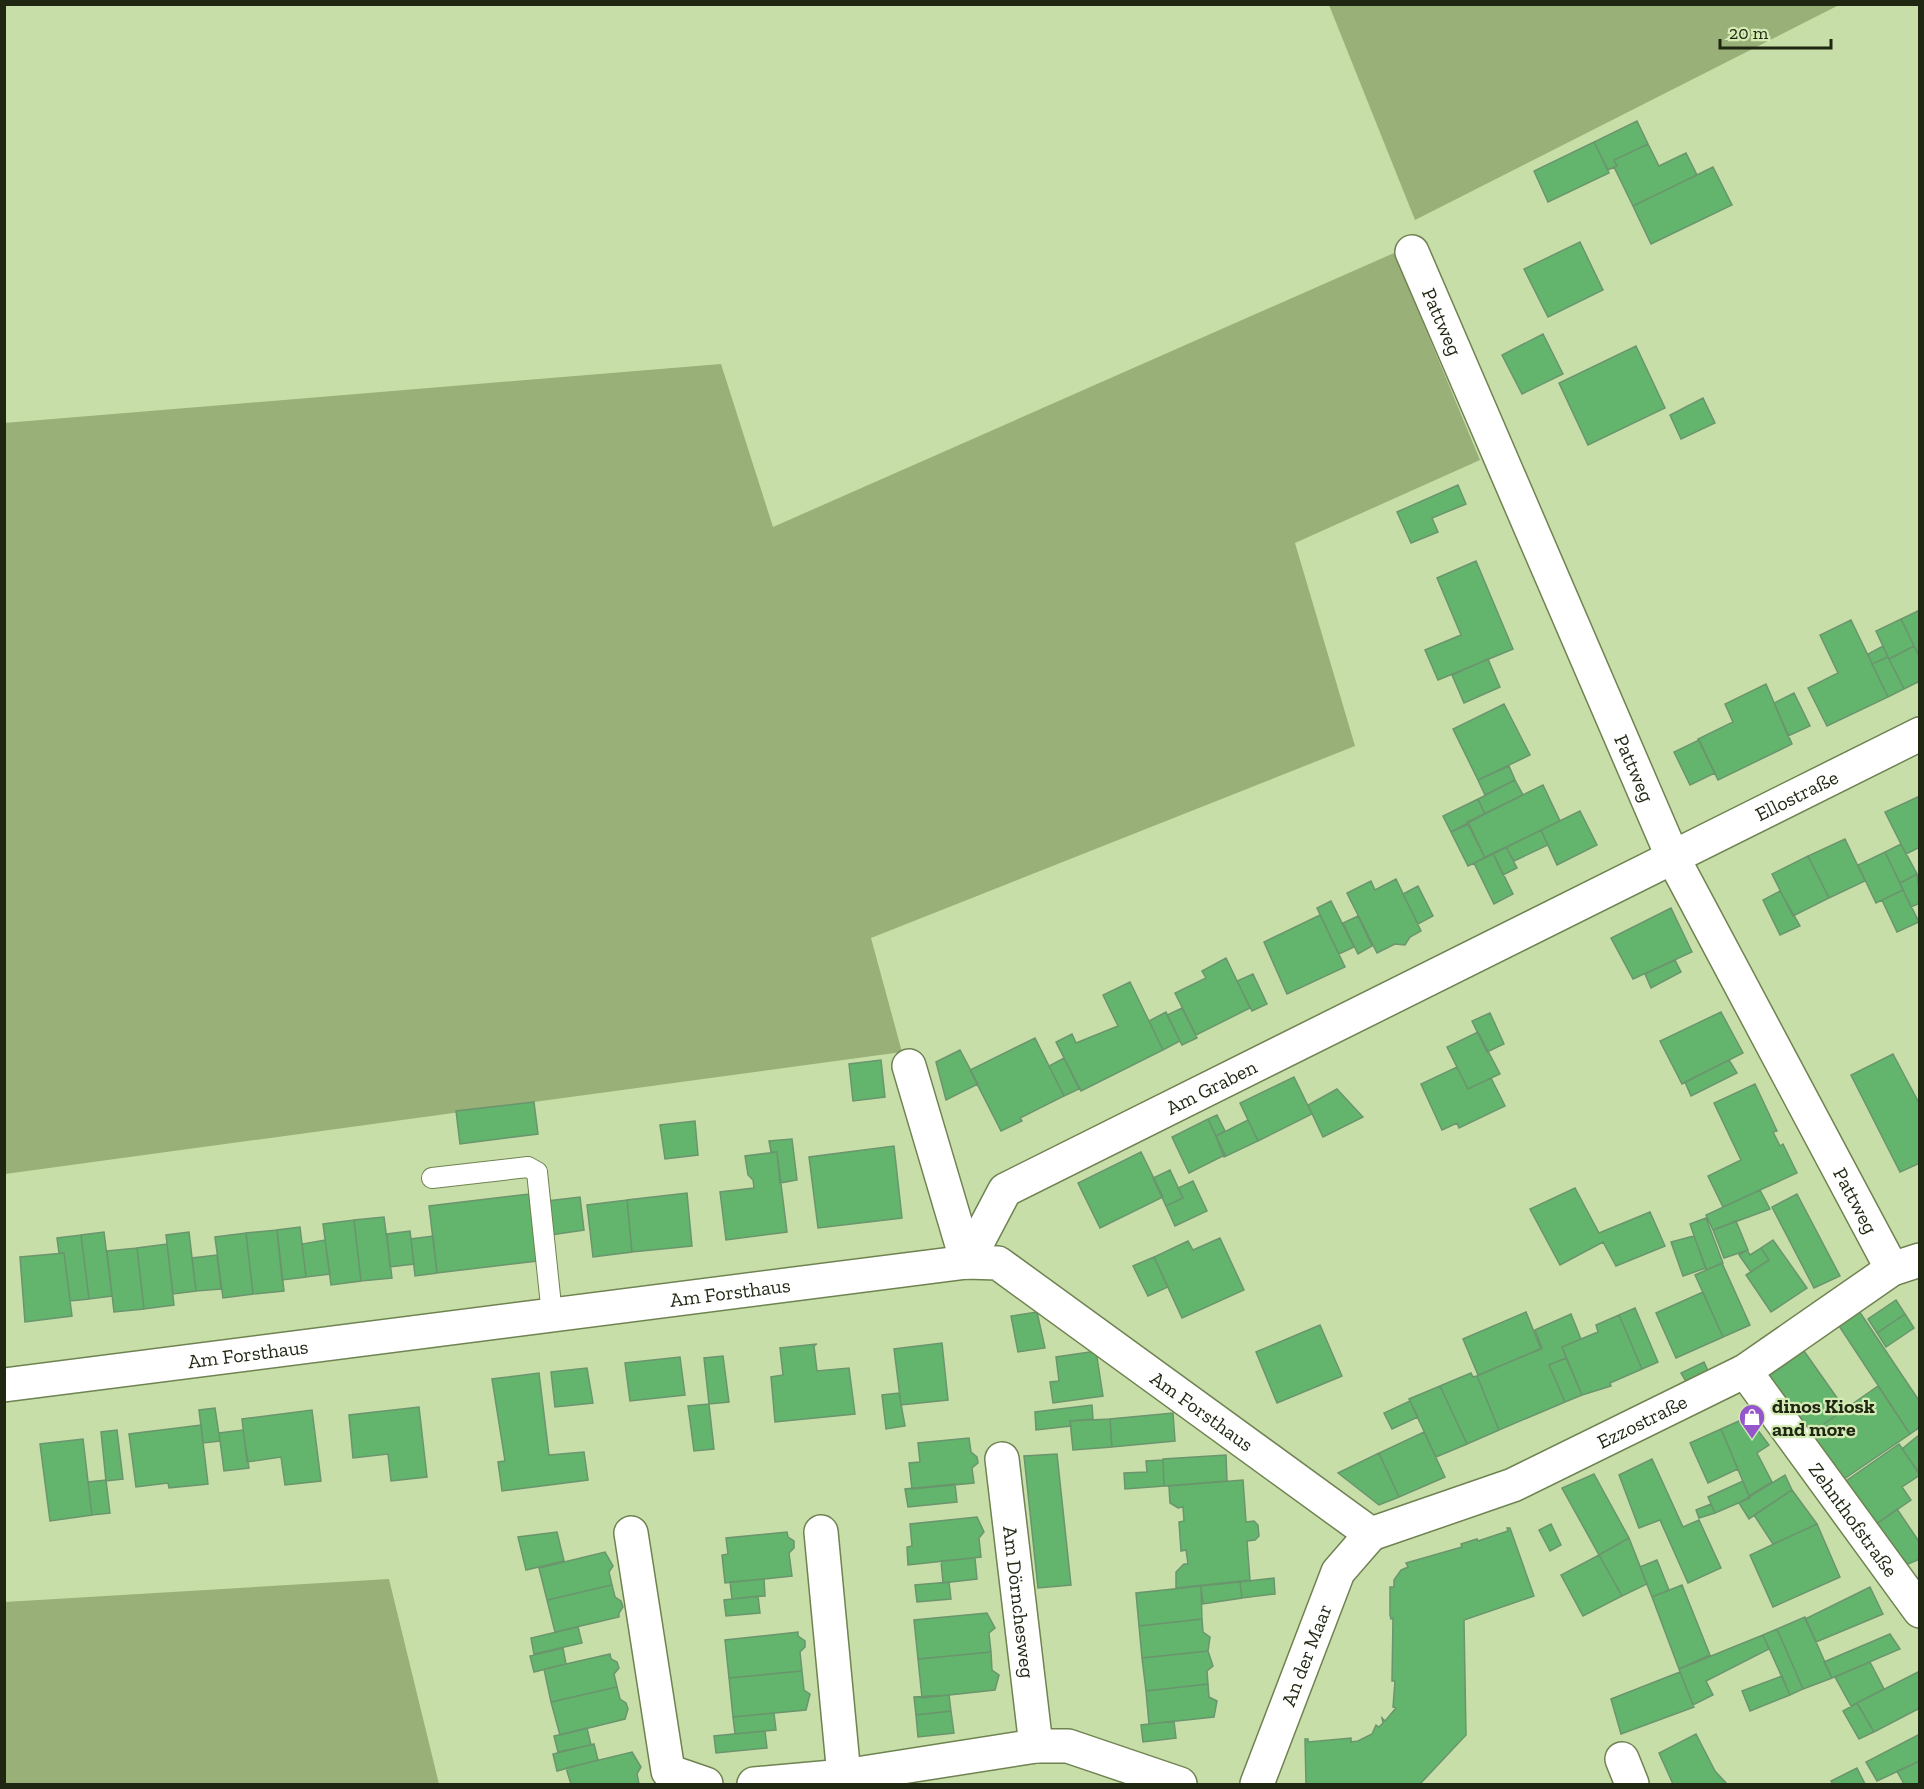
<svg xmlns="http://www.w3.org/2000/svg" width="1924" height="1789" viewBox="0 0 1924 1789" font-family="'Zilla Slab',serif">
  <rect width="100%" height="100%" fill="#c7dea8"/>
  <path fill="#99b078" d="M1329,5H1839L1415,220Z
    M1394,253L1480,460L1295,543L1355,746L871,938L902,1052L5,1174L4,423L721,364L773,527Z
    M389,1579L439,1784H5V1602Z"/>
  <path fill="#63b46c" stroke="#6a956d" stroke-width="1.5" d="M1637,121L1648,144L1614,160L1617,166L1608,170L1594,142Z
    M1594,142L1609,173L1548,202L1534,171Z
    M1648,144L1659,166L1686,153L1697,175L1633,206L1614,167L1617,166L1614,160Z
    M1713,167L1732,205L1651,244L1633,206Z
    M1580,242L1603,290L1548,317L1524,269Z
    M1543,334L1563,374L1522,394L1502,355Z
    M1636,346L1665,408L1588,445L1559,383Z
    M1703,398L1715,423L1681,439L1670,415Z
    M1458,485L1466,504L1432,518L1438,532L1411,543L1397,512Z
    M1476,561L1513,649L1438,680L1425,650L1461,635L1437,578Z
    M1920,610V658L1901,619Z
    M1901,619L1914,646L1889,659L1876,631Z
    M1851,620L1888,697L1827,726L1808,688L1838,673L1820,635Z
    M1883,646L1888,657L1872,664L1868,654Z
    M1914,646L1920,658V681L1904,689L1889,659Z
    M1888,657L1904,689L1888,697L1872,664Z
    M1488,659L1500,687L1464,703L1452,675Z
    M1766,684L1792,744L1718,780L1698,739L1733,722L1725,704Z
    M1794,693L1810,726L1788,736L1774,703Z
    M1504,704L1530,755L1478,780L1453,729Z
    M1699,740L1715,773L1690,785L1674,752Z
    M1509,766L1515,780L1485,795L1478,780Z
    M1515,780L1523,795L1485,814L1478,799Z
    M1543,785L1560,821L1485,858L1467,822Z
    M1920,796V847L1906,854L1885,812Z
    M1478,799L1485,814L1451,832L1443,816Z
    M1580,811L1597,845L1557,865L1541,830Z
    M1469,824L1485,858L1468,866L1451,832Z
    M1541,830L1548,845L1514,861L1506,847Z
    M1845,839L1865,881L1829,898L1808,856Z
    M1901,844L1917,874L1900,883L1885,852Z
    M1506,847L1517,868L1503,875L1493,853Z
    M1885,852L1903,890L1876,903L1858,865Z
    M1493,853L1513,894L1494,904L1474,863Z
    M1808,856L1829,898L1793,916L1772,874Z
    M1917,874L1920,903L1911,907L1900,883Z
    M1396,879L1421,931L1410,937L1405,945L1395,944L1377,953L1347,893L1371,881L1375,890Z
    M1418,886L1433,916L1418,924L1403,894Z
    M1903,890L1919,922L1897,932L1882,900Z
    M1780,891L1800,926L1780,935L1763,900Z
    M1331,901L1354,947L1339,954L1317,908Z
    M1671,908L1692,952L1633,979L1611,938Z
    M1320,915L1345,967L1287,994L1264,942Z
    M1358,916L1372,946L1358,954L1343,923Z
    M1226,958L1250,1008L1196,1035L1175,993L1206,978L1202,971Z
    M1675,960L1681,972L1651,988L1645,974Z
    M1253,974L1267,1004L1252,1011L1237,981Z
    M1130,982L1163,1050L1081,1091L1056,1042L1072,1034L1076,1043L1118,1026L1103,995Z
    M1182,1008L1197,1038L1182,1045L1167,1015Z
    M1166,1012L1180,1041L1163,1050L1149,1021Z
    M1721,1012L1743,1053L1682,1084L1660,1041Z
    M1490,1013L1504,1044L1487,1052L1472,1021Z
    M1478,1032L1500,1074L1468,1089L1447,1047Z
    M1035,1038L1064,1096L1020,1118L1022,1121L1001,1131L970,1070Z
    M960,1050L978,1084L946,1100L936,1062Z
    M1893,1054L1920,1105V1163L1900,1172L1851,1075Z
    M1064,1058L1079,1089L1064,1096L1049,1066Z
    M881,1060L885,1097L853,1101L849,1064Z
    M1729,1060L1737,1073L1691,1096L1685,1082Z
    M1457,1067L1468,1089L1491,1078L1505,1106L1459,1128L1457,1123L1442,1130L1421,1084Z
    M1294,1077L1312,1114L1258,1141L1240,1103Z
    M1755,1084L1777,1131L1773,1132L1780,1146L1783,1144L1797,1173L1723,1207L1708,1176L1741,1160L1714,1103Z
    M1337,1089L1363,1117L1323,1137L1308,1105Z
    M534,1102L538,1134L460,1144L456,1111Z
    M1217,1115L1225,1131L1216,1136L1208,1119Z
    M1208,1119L1225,1155L1189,1173L1172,1137Z
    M1248,1120L1258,1141L1224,1157L1216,1136Z
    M695,1121L698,1155L665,1159L660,1125Z
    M792,1139L797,1180L780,1183L777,1152H771L769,1141Z
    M894,1146L902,1218L818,1228L809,1157Z
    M777,1152L787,1232L726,1240L720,1192L754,1188L753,1180L748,1175L745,1156Z
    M1141,1152L1163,1197L1100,1228L1078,1183Z
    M1170,1170L1183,1198L1166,1206L1153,1178Z
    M1193,1181L1207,1211L1175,1226L1166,1206L1183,1198L1178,1188Z
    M1575,1188L1599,1233L1650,1212L1665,1246L1616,1266L1603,1242L1560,1265L1530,1209Z
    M1760,1190L1770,1209L1713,1230L1706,1215Z
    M687,1193L692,1246L632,1252L627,1200Z
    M529,1194L537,1261L437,1273L429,1206Z
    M1797,1194L1840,1276L1814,1288L1772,1207Z
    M580,1197L584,1230L551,1235L547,1201Z
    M627,1200L632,1252L593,1257L587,1205Z
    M384,1217L392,1278L361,1281L354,1220Z
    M1706,1218L1723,1263L1706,1270L1690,1224Z
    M354,1220L361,1281L331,1285L323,1224Z
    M1736,1221L1748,1250L1724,1258L1713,1230Z
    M300,1227L306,1277L282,1280L277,1230Z
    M277,1230L284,1291L253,1294L246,1233Z
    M410,1231L414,1264L390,1267L387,1234Z
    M104,1232L112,1296L89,1299L81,1235Z
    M189,1232L196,1291L173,1294L166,1235Z
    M246,1233L253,1294L223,1298L215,1237Z
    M81,1235L89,1299L70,1301L64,1253H59L57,1238Z
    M433,1236L437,1273L415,1276L411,1239Z
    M1694,1236L1706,1268L1683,1276L1671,1242Z
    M1220,1238L1244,1290L1182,1318L1154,1257L1188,1241L1193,1250Z
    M325,1240L330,1274L306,1277L302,1244Z
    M1773,1240L1807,1288L1771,1312L1746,1275L1769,1260L1761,1248Z
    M167,1244L174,1305L144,1309L137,1248Z
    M137,1248L144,1309L114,1312L107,1251Z
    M1761,1248L1769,1260L1751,1272L1739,1255L1747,1250L1750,1255Z
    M64,1253L72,1316L25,1322L20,1257Z
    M217,1255L221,1289L196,1291L192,1258Z
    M1154,1257L1168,1287L1148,1296L1133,1266Z
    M1722,1263L1750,1325L1723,1337L1695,1275Z
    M1703,1292L1723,1337L1676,1358L1656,1313Z
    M1896,1300L1905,1314L1877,1333L1868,1319Z
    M1635,1308L1658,1362L1642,1369L1619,1315Z
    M1859,1311L1920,1402V1427L1910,1434L1839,1326Z
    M1037,1312L1045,1348L1018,1352L1011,1316Z
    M1526,1312L1541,1349L1478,1375L1463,1339Z
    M1571,1314L1581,1339L1562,1347L1566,1358L1549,1365L1565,1402L1499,1430L1477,1376L1542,1348L1535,1330Z
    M1905,1314L1914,1328L1886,1347L1877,1333Z
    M1619,1315L1642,1369L1610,1383L1611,1386L1582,1395L1562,1347L1598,1332L1596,1325Z
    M1320,1325L1342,1376L1277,1403L1256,1352Z
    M942,1343L948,1400L901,1405L894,1349Z
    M817,1344L814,1346L817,1371L849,1368L855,1414L775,1422L771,1377L783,1375L780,1348Z
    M1096,1351L1103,1396L1053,1403L1050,1382L1059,1381L1056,1357Z
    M1804,1351L1845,1409L1811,1433L1769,1376Z
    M723,1356L729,1402L709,1404L704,1358Z
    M680,1357L685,1395L630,1401L625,1363Z
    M1566,1358L1582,1395L1565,1402L1549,1365Z
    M1704,1362L1709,1373L1687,1383L1681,1373Z
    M587,1368L593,1403L555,1407L551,1372Z
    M539,1373L549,1455L584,1452L588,1480L502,1491L498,1462L505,1461L492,1379Z
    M1471,1373L1473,1377L1477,1376L1499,1430L1467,1444L1440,1386Z
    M1440,1386L1467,1444L1436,1457L1409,1399Z
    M1878,1386L1910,1434L1844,1479L1811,1433Z
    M899,1393L905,1426L886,1429L882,1395Z
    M1410,1401L1418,1417L1392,1429L1384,1413Z
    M709,1404L714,1449L694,1451L688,1406Z
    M1092,1405L1093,1419L1070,1421L1071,1426L1036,1430L1035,1412Z
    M419,1407L427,1477L391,1481L388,1454L353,1458L349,1415Z
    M215,1408L220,1441L203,1443L199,1410Z
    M312,1410L321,1481L285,1485L281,1457L247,1462L242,1419Z
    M1173,1413L1175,1441L1112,1447L1110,1419Z
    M1748,1417L1769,1445L1757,1453L1772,1482L1749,1496L1721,1429Z
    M1110,1419L1112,1447L1073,1450L1070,1421Z
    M201,1425L208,1484L169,1488L168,1483L136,1487L129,1434Z
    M1721,1429L1738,1469L1708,1483L1690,1443Z
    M117,1430L123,1479L106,1481L101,1432Z
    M243,1430L249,1468L224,1471L219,1433Z
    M1424,1432L1445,1477L1399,1497L1379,1453Z
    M1919,1435H1920V1474L1902,1449Z
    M969,1438L971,1452L977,1457L978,1463L972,1468L974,1483L912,1489L909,1463L920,1462L918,1443Z
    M83,1439L92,1515L50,1521L40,1444Z
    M1899,1444L1920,1475L1902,1487L1911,1500L1875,1525L1846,1481Z
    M1379,1453L1399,1497L1379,1505L1338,1473Z
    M1057,1454L1071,1585L1038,1588L1024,1456Z
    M1226,1455L1227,1481L1164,1486L1163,1459Z
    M1652,1459L1683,1527L1699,1520L1721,1568L1688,1583L1660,1520L1639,1528L1619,1475Z
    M1163,1460L1164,1486L1125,1489L1124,1473L1147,1472L1146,1461Z
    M1594,1474L1629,1538L1599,1555L1562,1488Z
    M1785,1475L1792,1490L1749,1519L1739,1503Z
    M106,1480L110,1513L92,1515L88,1482Z
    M1243,1480L1246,1522L1254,1521L1258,1525L1259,1536L1255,1540L1247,1541L1250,1580L1176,1588V1572L1184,1564H1188L1186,1550L1181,1551L1179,1522L1184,1521L1183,1507L1178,1508L1170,1503L1169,1486Z
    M1743,1481L1750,1498L1715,1513L1708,1497Z
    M955,1484L957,1502L908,1507L905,1489Z
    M1792,1490L1817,1524L1773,1544L1754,1515Z
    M1711,1504L1715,1513L1699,1518L1696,1510Z
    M1897,1509L1920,1543V1559L1903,1566L1875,1525Z
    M977,1517L984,1532L979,1538L981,1557L908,1565L907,1547L912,1546L910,1524Z
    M1551,1524L1561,1545L1550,1551L1539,1530Z
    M1817,1524L1840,1577L1773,1607L1750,1555Z
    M1507,1528H1510L1534,1596L1464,1620L1466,1735L1420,1784H1306L1305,1739H1308V1742L1351,1738V1742L1358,1741L1372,1734L1376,1725L1379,1727L1383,1723L1382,1718L1385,1721L1396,1708L1393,1707L1395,1681H1392L1393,1618L1391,1619L1390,1615V1587H1394V1580L1401,1570L1408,1567L1406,1563L1462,1547L1461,1544L1477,1539L1478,1541L1508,1531Z
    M557,1532L564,1561L526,1570L518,1537Z
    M787,1532L788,1537L794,1541V1548L789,1553L792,1576L725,1583L722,1555L728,1554L726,1538Z
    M1629,1538L1647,1584L1622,1596L1599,1555Z
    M605,1552L613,1566L609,1572L612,1585L547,1600L539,1568Z
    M1599,1555L1622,1596L1583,1616L1561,1575Z
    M975,1558L977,1579L943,1583L941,1561Z
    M1657,1560L1669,1590L1652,1597L1640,1567Z
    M1274,1578L1275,1594L1242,1598L1240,1582Z
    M764,1579L765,1596L732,1599L730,1582Z
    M949,1582L951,1599L917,1602L915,1585Z
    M1240,1582L1242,1598L1203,1604L1201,1586Z
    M612,1585L615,1597L621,1601L623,1607L619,1613V1617L555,1632L547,1600Z
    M1682,1585L1710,1655L1679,1669L1652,1597Z
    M1201,1586L1202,1619L1139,1626L1136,1593Z
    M1870,1587L1883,1614L1816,1642L1805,1619Z
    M758,1596L760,1613L726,1616L724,1600Z
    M987,1613L995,1628L989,1633L991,1652L918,1659L914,1620Z
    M1805,1617L1832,1678L1803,1689L1777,1629Z
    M1202,1619L1203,1632L1210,1637L1208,1651L1142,1658L1139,1626Z
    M578,1627L582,1643L534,1654L531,1638Z
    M1777,1629L1803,1689L1790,1695L1763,1635Z
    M798,1632V1636L805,1641V1647L800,1652L802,1671L729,1678L725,1640Z
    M1890,1634L1900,1649L1832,1678L1824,1662Z
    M1763,1635L1769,1649L1706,1681L1713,1695L1693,1705L1679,1669Z
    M563,1648L566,1664L534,1672L530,1656Z
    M1208,1651L1213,1666L1207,1671L1208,1684L1146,1691L1142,1658Z
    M991,1652L992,1670L999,1675L995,1690L922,1698L918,1659Z
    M610,1654L611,1659L617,1662L619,1668L614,1674L617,1687L551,1702L544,1669Z
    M1870,1662L1884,1689L1851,1706L1835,1677Z
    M802,1671L804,1690L810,1694L806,1710L733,1717L729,1678Z
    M1920,1671V1708L1874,1732L1857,1703Z
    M1680,1672L1694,1707L1621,1734L1611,1699Z
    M1782,1676L1790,1695L1750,1711L1742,1691Z
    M1208,1684L1209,1697L1217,1701L1214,1717L1149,1724L1146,1691Z
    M617,1687L620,1699L626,1703L628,1709L625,1719L560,1735L551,1702Z
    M949,1695L951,1711L916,1715L914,1697Z
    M1857,1703L1874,1732L1859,1739L1843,1711Z
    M951,1711L954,1733L918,1737L916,1715Z
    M774,1713L776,1730L735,1734L733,1717Z
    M1174,1721L1176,1738L1143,1742L1141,1725Z
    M587,1728L591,1745L558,1752L554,1736Z
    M765,1731L767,1748L716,1753L714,1736Z
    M1696,1734L1715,1771L1727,1784H1673L1659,1753Z
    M1920,1734V1761L1877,1781L1866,1762Z
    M594,1744L598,1760L557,1771L553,1754Z
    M632,1752L641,1767L637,1774L639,1784H571L566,1768Z
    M1920,1761V1784H1904L1897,1771Z
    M1857,1768L1865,1784H1833L1831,1781Z"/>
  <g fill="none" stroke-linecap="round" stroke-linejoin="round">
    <g stroke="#6f8351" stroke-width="22">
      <path id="lane" d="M432,1178L528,1167L537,1172L552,1315"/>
    </g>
    <g stroke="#6f8351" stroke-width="36">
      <g id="street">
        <path id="s1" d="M1412,252L1673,858L1892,1269"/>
        <path d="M909,1066L967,1262"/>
        <path id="s2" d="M967,1262L1005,1190L1920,734"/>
        <path id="s3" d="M1745,1371L1920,1611"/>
        <path id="s4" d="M4,1385L967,1262L998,1263L1371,1534"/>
        <path id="s5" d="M1002,1459L1036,1746"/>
        <path d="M821,1532L844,1776"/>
        <path d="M631,1533L668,1771L706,1784"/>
        <path id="s6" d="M1371,1534L1513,1485L1745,1371L1892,1269L1920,1260"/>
        <path d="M1622,1759L1632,1784"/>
        <path d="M754,1784L844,1776L1036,1746H1068L1180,1784"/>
        <path id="s7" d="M1257,1784L1338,1572L1371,1534"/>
      </g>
    </g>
    <use href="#lane" stroke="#fff" stroke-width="20"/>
    <use href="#street" stroke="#fff" stroke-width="33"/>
  </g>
  <defs>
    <g id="shop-pin" transform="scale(1.35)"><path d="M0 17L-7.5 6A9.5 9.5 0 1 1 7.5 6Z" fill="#9556cc" stroke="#d4ebb5"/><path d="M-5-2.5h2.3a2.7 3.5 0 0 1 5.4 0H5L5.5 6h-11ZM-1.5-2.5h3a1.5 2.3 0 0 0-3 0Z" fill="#fff"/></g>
  </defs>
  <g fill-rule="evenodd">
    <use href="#shop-pin" x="1752" y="1417"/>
  </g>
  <g text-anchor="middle" stroke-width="4.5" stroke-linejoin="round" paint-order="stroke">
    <g font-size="20" fill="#1f2712" stroke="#d4ebb5">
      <text dy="7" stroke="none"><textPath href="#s1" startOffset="76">Pattweg</textPath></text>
      <text dy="7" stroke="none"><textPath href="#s1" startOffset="562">Pattweg</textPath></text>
      <text dy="7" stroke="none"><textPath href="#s2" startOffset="966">Ellostraße</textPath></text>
      <text dy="7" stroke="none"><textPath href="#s2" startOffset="312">Am Graben</textPath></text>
      <text dy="7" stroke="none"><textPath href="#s1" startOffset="1048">Pattweg</textPath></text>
      <text dy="7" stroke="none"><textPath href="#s4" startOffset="732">Am Forsthaus</textPath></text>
      <text dy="7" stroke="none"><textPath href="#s4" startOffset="246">Am Forsthaus</textPath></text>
      <text dy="7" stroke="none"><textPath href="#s4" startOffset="1254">Am Forsthaus</textPath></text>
      <text dy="7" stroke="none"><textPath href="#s6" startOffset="294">Ezzostraße</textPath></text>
      <text dy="7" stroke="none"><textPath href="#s3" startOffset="184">Zehnthofstraße</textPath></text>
      <text dy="7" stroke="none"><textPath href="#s5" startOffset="144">Am Dörnchesweg</textPath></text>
      <text dy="7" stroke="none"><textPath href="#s7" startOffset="138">An der Maar</textPath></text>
    </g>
    <g font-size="20" font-weight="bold" fill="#1f2712" stroke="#d4ebb5" text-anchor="start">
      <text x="1772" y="1413">dinos Kiosk<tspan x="1772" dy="23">and more</tspan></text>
    </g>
  </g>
  <rect width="1924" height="1789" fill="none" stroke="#1f2712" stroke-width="12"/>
  <path d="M1720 39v9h111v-9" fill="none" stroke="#1f2712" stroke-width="3"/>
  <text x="1729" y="39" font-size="18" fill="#1f2712" stroke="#d4ebb5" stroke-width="4.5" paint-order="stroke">20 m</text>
</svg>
